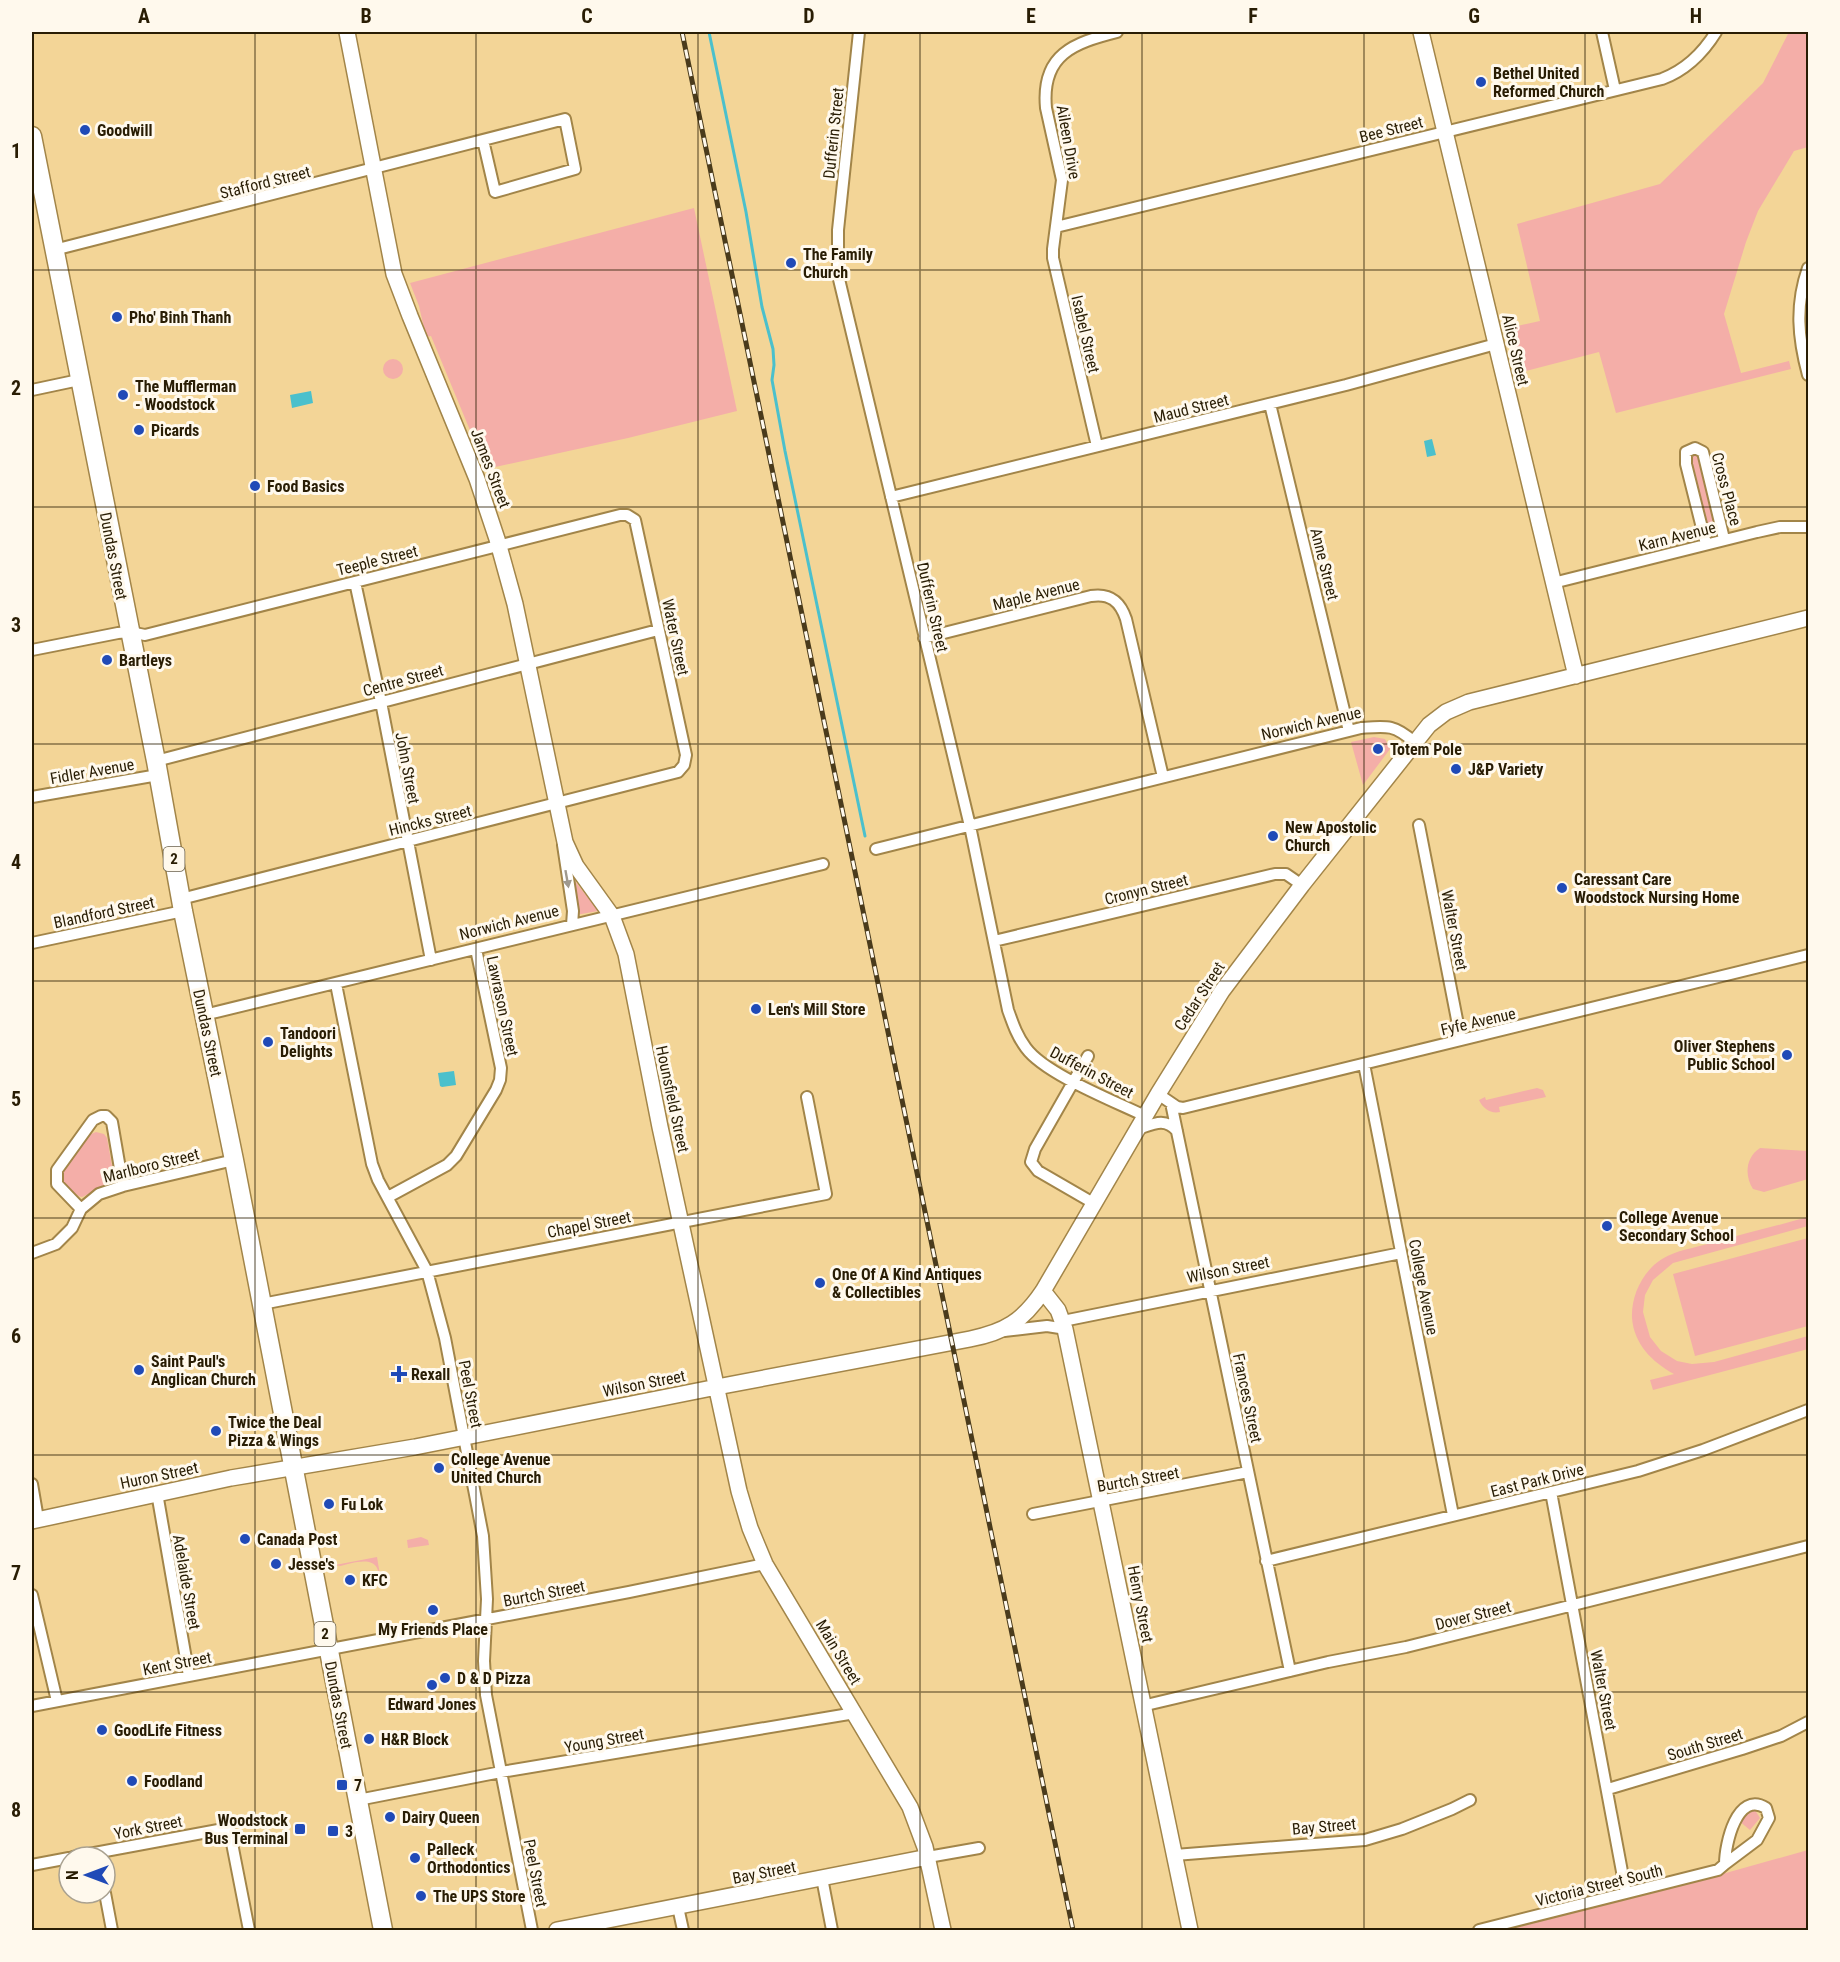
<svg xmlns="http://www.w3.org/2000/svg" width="1840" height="1962" viewBox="0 0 1840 1962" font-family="'Roboto Condensed',sans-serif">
  <rect width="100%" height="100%" fill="#f3d597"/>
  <path fill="#f4aea8" d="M1789,32H1808V147L1794,151L1758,211L1746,242L1724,314L1741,373L1789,361L1791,369L1616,413L1599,352L1518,373L1508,328L1540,321L1517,224L1660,184L1763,83Z
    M694,208L737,411L628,438L486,469L431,336L426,337L419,306L410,283Z
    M383 369a10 10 0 1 1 20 0a10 10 0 1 1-20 0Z
    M1694,453L1699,454L1717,525L1714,528H1709L1706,524L1690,460L1691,456Z
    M1374,737L1385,739L1390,749L1363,785L1351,742Z
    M572,877L598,911L576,915Z
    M1537,1088L1543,1090L1546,1097L1499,1107L1500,1112C1491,1114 1483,1109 1479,1100L1485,1097L1486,1100Z
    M96,1132L104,1134L107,1138L114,1177L111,1183L82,1197C72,1194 60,1183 63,1172L89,1135Z
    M1760,1148L1808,1151V1179L1764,1192L1753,1189C1744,1175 1746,1157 1760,1148Z
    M1808,1217V1226L1673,1263L1653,1280L1645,1295L1643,1312L1650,1337L1661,1351L1677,1361L1692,1364L1714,1362L1808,1336V1349L1653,1390L1650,1380L1674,1374C1652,1362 1634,1344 1632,1318C1631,1295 1643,1271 1662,1259C1676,1250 1695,1248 1711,1243C1743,1234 1776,1226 1808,1217Z
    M1808,1238V1326L1695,1356L1673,1274Z
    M183,1355L201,1358H202L182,1368L178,1366L176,1361L178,1357Z
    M421,1537L428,1540L429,1545L408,1548L407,1540Z
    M377,1557L382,1587C380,1582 380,1574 377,1568C371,1556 350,1564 340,1566L335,1565Z
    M1752,1809L1755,1810L1760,1818L1750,1830L1739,1821V1817Z
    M1808,1850V1930H1508L1708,1878Z"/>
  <path fill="#4bc0cc" d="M311,391L313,403L292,408L290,395Z
    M1432,439L1436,455L1427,457L1424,441Z
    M454,1071L456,1085L442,1087L440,1086L438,1073Z"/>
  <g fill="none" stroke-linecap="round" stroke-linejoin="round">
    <path stroke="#4bc0cc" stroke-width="3" d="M709,32L746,212L762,307L773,349L774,365L772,380L785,451L865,836"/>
    <g stroke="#a28549" stroke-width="14">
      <path id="street" d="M859,32L838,230V275L970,826L1008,1010C1013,1024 1017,1036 1026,1048C1045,1074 1114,1101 1145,1116
        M1602,32L1615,90
        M1056,227L1662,79C1686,70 1703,53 1716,32
        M54,250L565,119L575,169L495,192L483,140
        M1808,268C1795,305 1798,338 1808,375
        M32,390L79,380
        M1270,404L1349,731
        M1097,446L1053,258V249L1062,180L1046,108C1041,54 1074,43 1117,32
        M891,497L1346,385L1496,344
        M1706,544L1686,464V452L1695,448L1703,452L1724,539
        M355,582L381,702L431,960
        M1553,583L1757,532L1780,527H1808
        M924,638L1091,596C1110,593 1120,601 1126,619L1163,777
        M32,650L118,633L130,632L145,635L620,515H627L635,520L686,755L684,765L678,772L181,899
        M156,761L658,630
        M32,797L158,775
        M1419,825L1461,1040
        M563,845L573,911L572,925
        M876,849L1361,728C1386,726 1394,724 1414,742
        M994,941L1275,874H1286L1302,885
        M32,943L183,911
        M336,984L372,1164L378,1180L427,1271L445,1338L483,1536L487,1599L484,1661L486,1695L532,1930
        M204,1015L823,864
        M1088,1056L1035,1149L1031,1162L1038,1171L1095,1204
        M1364,1064L1453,1515
        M1158,1094L1177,1107L1183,1108L1808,955
        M1171,1103L1290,1671
        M1138,1129C1153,1124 1165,1117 1177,1131
        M388,1197L447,1165L456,1156L496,1090L500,1080L501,1068L476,949
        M81,1209L57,1184V1170L93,1120L101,1116H106L112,1122L123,1186
        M32,1253L56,1244L72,1228L81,1209L99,1194L123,1186L234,1160
        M262,1304L826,1194L807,1097
        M1063,1321L1401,1253
        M1004,1331L1047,1326L1066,1329
        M32,1484L38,1519
        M1551,1492L1626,1893
        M157,1493L189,1676
        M1033,1514L1248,1472
        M1266,1561L1638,1471L1703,1450L1808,1410
        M32,1595L57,1701
        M32,1706L629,1592L765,1564
        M1142,1706L1328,1662L1406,1647L1808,1546
        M1608,1789L1742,1749L1781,1736L1808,1722
        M358,1800L501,1772L855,1713
        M1175,1855L1365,1840L1402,1829L1452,1809L1470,1800
        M73,1857L229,1828L249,1930
        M928,1857L979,1848
        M32,1865L69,1858
        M822,1878L832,1930
        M105,1893L112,1930
        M678,1907L683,1930
        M1479,1930L1718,1870L1725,1864C1725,1844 1737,1790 1766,1808L1769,1818L1757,1840L1725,1864"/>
    </g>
    <g stroke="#a28549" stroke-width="18">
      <path id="secondary" d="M347,32L394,274L410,316L477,479L497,539L515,604L565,842L576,866L612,916L626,954L660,1127L739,1491L750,1528L765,1564L910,1807L925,1847L943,1930
        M1421,32L1576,676
        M1043,1291L1058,1310L1065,1329L1190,1930
        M32,1521L231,1478L415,1447L717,1387L970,1339C1005,1332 1023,1321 1043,1291L1158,1094L1222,991L1302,885L1429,725L1446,712L1469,702L1808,618
        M557,1930L928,1857"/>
    </g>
    <g stroke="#a28549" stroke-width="21">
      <path id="primary" d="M32,136L156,761L183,911L234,1160L383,1930"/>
    </g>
    <use href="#street" stroke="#fff" stroke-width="10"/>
    <use href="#secondary" stroke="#fff" stroke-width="15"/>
    <use href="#primary" stroke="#fff" stroke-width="18"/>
    <g stroke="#4a3b1c" stroke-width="5">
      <path id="rail" d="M682,32L1073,1930"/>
    </g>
    <use href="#rail" stroke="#fff9ed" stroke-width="3" stroke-dasharray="9" stroke-linecap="butt"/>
  </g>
  <defs><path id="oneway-solid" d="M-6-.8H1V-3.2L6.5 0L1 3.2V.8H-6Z" transform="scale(1.5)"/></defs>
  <use fill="#9f998e" href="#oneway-solid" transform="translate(567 879) rotate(80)"/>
  <path fill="none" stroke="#291d04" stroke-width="1.5" stroke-opacity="0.55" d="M255,32V1930M476,32V1930M698,32V1930M920,32V1930M1142,32V1930M1364,32V1930M1585,32V1930M32,270H1808M32,507H1808M32,744H1808M32,981H1808M32,1218H1808M32,1455H1808M32,1692H1808"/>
  <g fill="#204ab7" stroke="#fff9ed" stroke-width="2">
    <circle cx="1481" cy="82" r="6"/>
    <circle cx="85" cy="130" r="6"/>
    <circle cx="791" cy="263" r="6"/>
    <circle cx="117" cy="317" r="6"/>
    <circle cx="123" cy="395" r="6"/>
    <circle cx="139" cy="430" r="6"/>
    <circle cx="255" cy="486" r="6"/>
    <circle cx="107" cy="660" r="6"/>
    <circle cx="1378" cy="749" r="6"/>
    <circle cx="1456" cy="769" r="6"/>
    <circle cx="1273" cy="836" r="6"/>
    <circle cx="1562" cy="888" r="6"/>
    <circle cx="756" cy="1009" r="6"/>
    <circle cx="268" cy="1042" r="6"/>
    <circle cx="1787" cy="1055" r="6"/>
    <circle cx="1607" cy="1226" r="6"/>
    <circle cx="820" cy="1283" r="6"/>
    <circle cx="139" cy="1370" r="6"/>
    <path d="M396 1365h6v6h6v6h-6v6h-6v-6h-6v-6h6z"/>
    <circle cx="216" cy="1431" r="6"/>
    <circle cx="439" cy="1468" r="6"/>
    <circle cx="329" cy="1504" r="6"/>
    <circle cx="245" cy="1539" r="6"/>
    <circle cx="276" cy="1564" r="6"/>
    <circle cx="350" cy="1580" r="6"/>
    <circle cx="433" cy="1610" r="6"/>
    <circle cx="445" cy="1678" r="6"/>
    <circle cx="432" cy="1685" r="6"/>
    <circle cx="102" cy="1730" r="6"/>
    <circle cx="369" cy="1739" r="6"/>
    <circle cx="132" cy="1781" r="6"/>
    <rect x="336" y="1779" width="12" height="12" rx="3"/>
    <circle cx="390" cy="1817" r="6"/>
    <rect x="294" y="1823" width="12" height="12" rx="3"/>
    <rect x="327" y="1825" width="12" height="12" rx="3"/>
    <circle cx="415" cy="1858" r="6"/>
    <circle cx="421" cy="1896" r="6"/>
  </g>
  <g text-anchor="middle" stroke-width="6" stroke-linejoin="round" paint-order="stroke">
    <g fill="#fff9ed" stroke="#695f4a" stroke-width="1.5">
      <rect x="163.5" y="847" width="21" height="24" rx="4.5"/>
      <rect x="314.5" y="1622" width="21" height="24" rx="4.5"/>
    </g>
    <g font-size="15" font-weight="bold" fill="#291d04">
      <text x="174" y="864">2</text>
      <text x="325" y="1639">2</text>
    </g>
    <g font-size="16" font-weight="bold" fill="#291d04" stroke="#fff9ed" text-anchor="start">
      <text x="1493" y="79">Bethel United<tspan x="1493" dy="18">Reformed Church</tspan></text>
      <text x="97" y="136">Goodwill</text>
      <text x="803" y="260">The Family<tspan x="803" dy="18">Church</tspan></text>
      <text x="129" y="323">Pho' Binh Thanh</text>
      <text x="135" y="392">The Mufflerman<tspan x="135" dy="18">- Woodstock</tspan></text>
      <text x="151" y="436">Picards</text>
      <text x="267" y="492">Food Basics</text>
      <text x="119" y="666">Bartleys</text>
      <text x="1390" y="755">Totem Pole</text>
      <text x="1468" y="775">J&amp;P Variety</text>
      <text x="1285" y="833">New Apostolic<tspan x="1285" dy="18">Church</tspan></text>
      <text x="1574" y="885">Caressant Care<tspan x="1574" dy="18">Woodstock Nursing Home</tspan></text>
      <text x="768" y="1015">Len's Mill Store</text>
      <text x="280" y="1039">Tandoori<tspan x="280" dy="18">Delights</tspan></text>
      <text x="1775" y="1052" text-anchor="end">Oliver Stephens<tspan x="1775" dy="18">Public School</tspan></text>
      <text x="1619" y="1223">College Avenue<tspan x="1619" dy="18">Secondary School</tspan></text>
      <text x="832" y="1280">One Of A Kind Antiques<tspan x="832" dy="18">&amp; Collectibles</tspan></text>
      <text x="151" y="1367">Saint Paul's<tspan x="151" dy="18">Anglican Church</tspan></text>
      <text x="411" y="1380">Rexall</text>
      <text x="228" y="1428">Twice the Deal<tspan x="228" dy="18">Pizza &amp; Wings</tspan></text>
      <text x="451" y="1465">College Avenue<tspan x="451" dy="18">United Church</tspan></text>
      <text x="341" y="1510">Fu Lok</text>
      <text x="257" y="1545">Canada Post</text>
      <text x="288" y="1570">Jesse's</text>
      <text x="362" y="1586">KFC</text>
      <text x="433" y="1635" text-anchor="middle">My Friends Place</text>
      <text x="457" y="1684">D &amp; D Pizza</text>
      <text x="432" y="1710" text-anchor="middle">Edward Jones</text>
      <text x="114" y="1736">GoodLife Fitness</text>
      <text x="381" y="1745">H&amp;R Block</text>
      <text x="144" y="1787">Foodland</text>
      <text x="354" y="1791">7</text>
      <text x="402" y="1823">Dairy Queen</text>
      <text x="288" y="1826" text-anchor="end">Woodstock<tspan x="288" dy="18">Bus Terminal</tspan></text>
      <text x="345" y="1837">3</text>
      <text x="427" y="1855">Palleck<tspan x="427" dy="18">Orthodontics</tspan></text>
      <text x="433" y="1902">The UPS Store</text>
    </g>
    <g font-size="16" fill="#291d04" stroke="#fff9ed">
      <text transform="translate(1391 129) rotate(-14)" y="6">Bee Street</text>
      <text transform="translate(833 133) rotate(-84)" y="6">Dufferin Street</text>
      <text transform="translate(1069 142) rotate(80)" y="6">Aileen Drive</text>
      <text transform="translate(265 182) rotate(-14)" y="6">Stafford Street</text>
      <text transform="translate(1086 334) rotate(77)" y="6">Isabel Street</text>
      <text transform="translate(1516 350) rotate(77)" y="6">Alice Street</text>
      <text transform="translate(1191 408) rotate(-14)" y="6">Maud Street</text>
      <text transform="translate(491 468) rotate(69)" y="6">James Street</text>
      <text transform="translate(1727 489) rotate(75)" y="6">Cross Place</text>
      <text transform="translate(1677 536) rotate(-14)" y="6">Karn Avenue</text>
      <text transform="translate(114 556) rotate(79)" y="6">Dundas Street</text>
      <text transform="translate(377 560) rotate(-14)" y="6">Teeple Street</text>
      <text transform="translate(1325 564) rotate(76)" y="6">Anne Street</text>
      <text transform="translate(1036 594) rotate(-14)" y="6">Maple Avenue</text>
      <text transform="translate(933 607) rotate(77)" y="6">Dufferin Street</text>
      <text transform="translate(676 637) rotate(78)" y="6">Water Street</text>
      <text transform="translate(403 680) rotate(-15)" y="6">Centre Street</text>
      <text transform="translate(1311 723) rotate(-13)" y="6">Norwich Avenue</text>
      <text transform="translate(408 768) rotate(79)" y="6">John Street</text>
      <text transform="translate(92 771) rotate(-10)" y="6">Fidler Avenue</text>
      <text transform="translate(430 820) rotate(-14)" y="6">Hincks Street</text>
      <text transform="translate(1146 889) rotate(-14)" y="6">Cronyn Street</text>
      <text transform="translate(104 912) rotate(-12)" y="6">Blandford Street</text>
      <text transform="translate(509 922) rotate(-14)" y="6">Norwich Avenue</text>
      <text transform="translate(1455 930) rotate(79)" y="6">Walter Street</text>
      <text transform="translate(1199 996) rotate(-57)" y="6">Cedar Street</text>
      <text transform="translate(503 1006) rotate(78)" y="6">Lawrason Street</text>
      <text transform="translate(1478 1021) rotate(-13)" y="6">Fyfe Avenue</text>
      <text transform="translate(208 1033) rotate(78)" y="6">Dundas Street</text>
      <text transform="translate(1092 1072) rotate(28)" y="6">Dufferin Street</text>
      <text transform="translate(673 1099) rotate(78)" y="6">Hounsfield Street</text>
      <text transform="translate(151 1165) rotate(-14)" y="6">Marlboro Street</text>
      <text transform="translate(589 1224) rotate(-11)" y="6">Chapel Street</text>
      <text transform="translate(1228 1269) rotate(-11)" y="6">Wilson Street</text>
      <text transform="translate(1424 1287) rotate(79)" y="6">College Avenue</text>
      <text transform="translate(644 1383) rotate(-11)" y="6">Wilson Street</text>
      <text transform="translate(471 1394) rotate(79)" y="6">Peel Street</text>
      <text transform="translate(1248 1398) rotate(78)" y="6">Frances Street</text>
      <text transform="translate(159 1475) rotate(-12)" y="6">Huron Street</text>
      <text transform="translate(1138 1479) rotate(-10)" y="6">Burtch Street</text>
      <text transform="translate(1537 1480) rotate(-14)" y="6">East Park Drive</text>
      <text transform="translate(187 1582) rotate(80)" y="6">Adelaide Street</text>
      <text transform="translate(544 1593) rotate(-11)" y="6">Burtch Street</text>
      <text transform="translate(1141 1604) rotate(79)" y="6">Henry Street</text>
      <text transform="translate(1473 1615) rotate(-14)" y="6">Dover Street</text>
      <text transform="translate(839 1652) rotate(59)" y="6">Main Street</text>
      <text transform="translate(177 1663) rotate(-11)" y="6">Kent Street</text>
      <text transform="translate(1604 1690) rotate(79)" y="6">Walter Street</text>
      <text transform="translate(339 1705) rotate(79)" y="6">Dundas Street</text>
      <text transform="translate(604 1740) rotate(-10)" y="6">Young Street</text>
      <text transform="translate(1705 1744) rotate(-17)" y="6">South Street</text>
      <text transform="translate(1324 1826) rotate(-5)" y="6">Bay Street</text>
      <text transform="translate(148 1827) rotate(-11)" y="6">York Street</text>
      <text transform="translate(764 1872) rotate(-11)" y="6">Bay Street</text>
      <text transform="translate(536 1873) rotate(79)" y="6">Peel Street</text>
      <text transform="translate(1599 1885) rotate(-14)" y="6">Victoria Street South</text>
    </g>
  </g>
  <rect width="1840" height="1962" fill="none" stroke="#fff9ed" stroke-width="66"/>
  <g transform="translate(87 1875) rotate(270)"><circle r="28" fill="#fff9ed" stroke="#a9a190" stroke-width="1.5"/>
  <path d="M0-4.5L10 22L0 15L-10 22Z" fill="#204ab7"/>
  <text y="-9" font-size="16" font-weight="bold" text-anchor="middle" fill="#291d04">N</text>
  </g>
  <rect x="33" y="33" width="1774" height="1896" fill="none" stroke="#291d04" stroke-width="2"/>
  <g font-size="20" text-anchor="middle" font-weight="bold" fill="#291d04">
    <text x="144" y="23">A</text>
    <text x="366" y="23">B</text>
    <text x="587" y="23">C</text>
    <text x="809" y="23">D</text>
    <text x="1031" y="23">E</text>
    <text x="1253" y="23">F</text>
    <text x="1474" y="23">G</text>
    <text x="1696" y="23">H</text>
    <text x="16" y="158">1</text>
    <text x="16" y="395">2</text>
    <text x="16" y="632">3</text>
    <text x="16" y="869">4</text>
    <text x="16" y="1106">5</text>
    <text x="16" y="1343">6</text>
    <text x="16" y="1580">7</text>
    <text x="16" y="1817">8</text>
  </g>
</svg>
